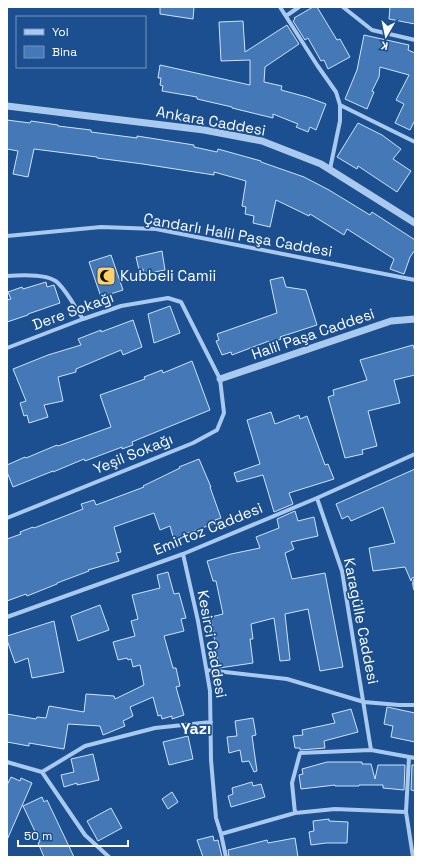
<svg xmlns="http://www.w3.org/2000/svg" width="422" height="864" viewBox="0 0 422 864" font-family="'Space Grotesk',sans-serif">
  <rect width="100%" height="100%" fill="#1b4f8f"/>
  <path fill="#4478b7" stroke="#cfe3fa" d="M160,7H194L193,19L160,14Z
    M313,7H317L337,40L340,39L350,57L328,69L324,60L321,61L308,38L305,40L293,21L295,19L294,18Z
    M390,7H415V24L389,19Z
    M243,21L245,52L287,25L299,44L265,67L264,82L282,86L281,90L307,97L326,104L316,130L310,127L308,132L296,127L298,124L273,114V118L232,108V107L197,99V97L162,91L163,86L160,85L161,78H158L160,65L250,85V60L221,61L219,22Z
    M364,35L409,45L408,50L415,53V120L410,130L395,123L404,104L396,100L409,75L380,67L379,77L372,91L374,92L367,109L345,99L357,70Z
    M7,120L30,123L31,121L58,125V126L91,130V132L137,138V136L194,145V147L217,152L218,149L261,161V162L304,177L329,190L370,215L372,212L415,240V250L410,257L404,274L390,269L394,259L347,229L344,235L310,214L309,216L276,200L270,227L253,223L254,216L245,214L246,207L242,206L246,181L214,172V175L143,164L97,158V157L34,149L28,177L13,174L18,151L7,149Z
    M358,123L382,135L401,149L393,159L411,171L397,192L358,166L357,169L337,157Z
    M162,251L165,270L144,274L143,269L139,270L136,257Z
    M111,255L123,290L101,297L89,262Z
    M283,277L286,287L306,290L317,325L280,337L281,339L270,343L269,341L232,355L231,352L222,355L216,341L219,340L217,334L277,313L270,280Z
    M46,282L47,287L54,285L60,303L28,314V315L7,322V300L11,299L8,292L22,287L23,289Z
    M170,306L180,333L154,343L148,314Z
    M133,320L142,347L123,355L121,350L76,369V372L58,377L63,401L44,405L48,417L29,423L27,415L24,416L20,403L26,401L13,369L48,355L81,345L78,339L101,330V332Z
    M413,345L415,352V375L394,380L400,403L368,411L377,446L362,450L363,454L345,458L328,397L334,395L333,390L367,380L360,360Z
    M192,361L210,410L139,439L132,442L133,445L122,449V447L85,461L84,459L53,472V471L13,487L7,472V465L25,457L26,458L57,445L58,446L111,427L100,395L145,379L144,377L162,370L163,373Z
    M271,412L275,424L299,415L300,419L307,416L325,465L328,464L334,479L289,493L293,504L274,512L263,475L237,482L234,473L260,464L247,420Z
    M199,459L211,487H210L221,518L215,520L216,523L185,534L186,536L174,540L170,526L160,530L154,513L114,527L121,552L116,553L119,561L88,570L89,571L57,583V584L27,596L26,594L7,601V539L21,534L20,532L33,527L34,528L83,509L81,504L94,500L96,505L144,487L143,486L180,468L179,467Z
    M415,469V577L412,578L411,581L405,567L373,571L369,548L395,543L383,507L351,521L348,516L342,519L336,504Z
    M295,511L298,521L314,517L318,536L291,542L294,549L285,553L292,579L325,573L343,667L320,671L308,609L285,614L290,660L280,661L274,618L251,624L253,639H250L253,663L219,668L211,617L223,614L216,581H213L207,561L231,554L260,548L256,537L279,528L277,519Z
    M168,572L174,594L179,593L186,618L181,619L184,631L164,636L173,668H176L180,686L176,687L184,715L172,719V716L162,719L161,715L158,716L153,697L130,707L133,716L123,721L125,726L103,735L100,726L68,724L64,749L29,743V746L7,742V714L36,719L37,717L46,718L49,706L84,712L86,694L114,696L115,699L144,685L140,665L133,667L131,659L128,660L127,658L118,660L113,642L135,636L131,621L138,619L132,595L160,588L157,575Z
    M100,605L109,630L78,641L71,616Z
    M54,621L64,672L32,678L28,658L15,663L7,640V636Z
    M387,707L415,713V742L391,737L393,726L384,724Z
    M351,709L358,732L324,741L325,748L300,750V748H295L293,736L303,735L302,730L335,723L332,714Z
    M253,718L256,735L252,736L257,771L254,772L249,761L242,762L240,750L229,753L227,737L237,736L235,721Z
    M188,736L193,759L169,765L163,742Z
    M93,754L99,780L77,785V783L64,787L61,775L74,772L71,759Z
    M327,762H362V764H371L375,779L378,765H405L404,790L383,788V785H359V786H335V785L301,789L299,775L303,774L302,769Z
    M412,765H415V791L411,790Z
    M11,777L20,781L21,778L32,783L7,840V785Z
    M252,782L253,786L261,784L265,797L231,807L228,796L233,794L232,788Z
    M172,792L178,802L168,809L162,799Z
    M42,797L44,802L47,800L74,857H44L38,843L40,842L23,806Z
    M111,808L122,828L98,841L87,821Z
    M329,819V821L348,822L347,843H326L311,845L309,832L314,831L313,821Z
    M213,836L214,841L218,840L222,857H203L197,840Z
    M295,838L298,857H229L228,850L248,845L267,840L268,843Z"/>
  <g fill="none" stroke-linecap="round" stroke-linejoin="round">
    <path stroke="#a9c9ee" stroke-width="4" d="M280,7L317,65L336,92L340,105V121L330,169
      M343,7L372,30L415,40
      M286,16L299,7
      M340,105L415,142
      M7,236L101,227L156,229L415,280
      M7,276C20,275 48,273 58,283C68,293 75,307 83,319
      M7,348L83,319L121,306L168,298L181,302L220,379L224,413L217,430L193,443L7,518
      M317,498L342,571L371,750
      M183,554L198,621L210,691L211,760L216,818L221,834L226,857
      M415,580L414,583L415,589
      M7,617L183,554L317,498L415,454
      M207,670L287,679L364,702L399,705H415
      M409,757L406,812L413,857
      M7,762L42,772L85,835L109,857
      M42,772L85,746L155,728L211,722
      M295,813L292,783L300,753L371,750L415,758
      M221,834L295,813L335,809L406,812"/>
    <path stroke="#a9c9ee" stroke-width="7" d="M7,106L204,130L262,141L321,164L415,223
      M220,379L391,321L415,319"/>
  </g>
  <defs>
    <g id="mosque-square" transform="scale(1)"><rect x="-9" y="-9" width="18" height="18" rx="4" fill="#ffd166" stroke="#1b4f8f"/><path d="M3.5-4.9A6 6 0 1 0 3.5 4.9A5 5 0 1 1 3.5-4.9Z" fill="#111"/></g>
  </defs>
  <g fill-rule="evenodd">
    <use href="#mosque-square" x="106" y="276"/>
  </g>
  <g text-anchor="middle" stroke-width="3.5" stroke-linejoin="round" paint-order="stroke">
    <g font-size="15" fill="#fff" stroke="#1b4f8f">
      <text transform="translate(211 121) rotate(10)" y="5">Ankara Caddesi</text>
      <text transform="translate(238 235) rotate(10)" y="5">Çandarlı Halil Paşa Caddesi</text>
      <text transform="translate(73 311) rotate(-20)" y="5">Dere Sokağı</text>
      <text transform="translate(313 334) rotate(-19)" y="5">Halil Paşa Caddesi</text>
      <text transform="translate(133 454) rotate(-22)" y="5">Yeşil Sokağı</text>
      <text transform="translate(208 529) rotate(-22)" y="5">Emirtoz Caddesi</text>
      <text transform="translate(361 621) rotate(79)" y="5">Karagülle Caddesi</text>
      <text transform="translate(212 644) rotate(80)" y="5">Kesirci Caddesi</text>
    </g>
    <g font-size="15" fill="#fff" stroke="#1b4f8f" text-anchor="start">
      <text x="120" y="281">Kubbeli Camii</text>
    </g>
    <g font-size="16" font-weight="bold" fill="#fff" stroke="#1b4f8f">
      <text x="196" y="734">Yazı</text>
    </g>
  </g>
  <rect width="422" height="864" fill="none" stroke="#ffffff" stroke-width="16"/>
  <rect x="16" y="16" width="130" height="52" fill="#1b4f8f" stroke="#7695bc"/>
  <rect x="24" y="29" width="20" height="6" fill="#a9c9ee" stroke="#7695bc"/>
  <text x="52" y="36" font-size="12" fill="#ffffff">Yol</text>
  <rect x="24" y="46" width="20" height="12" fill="#4478b7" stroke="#7695bc"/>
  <text x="52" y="56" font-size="12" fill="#ffffff">Bina</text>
  <g transform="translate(386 36) rotate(189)" stroke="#1b4f8f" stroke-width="3" paint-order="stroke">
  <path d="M0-3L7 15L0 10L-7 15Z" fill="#ffffff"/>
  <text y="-6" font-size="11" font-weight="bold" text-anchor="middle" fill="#ffffff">K</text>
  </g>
  <path d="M18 840v6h110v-6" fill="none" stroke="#ffffff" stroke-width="2"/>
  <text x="24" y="840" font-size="12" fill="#ffffff" stroke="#1b4f8f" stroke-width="3" paint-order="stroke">50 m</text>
</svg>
